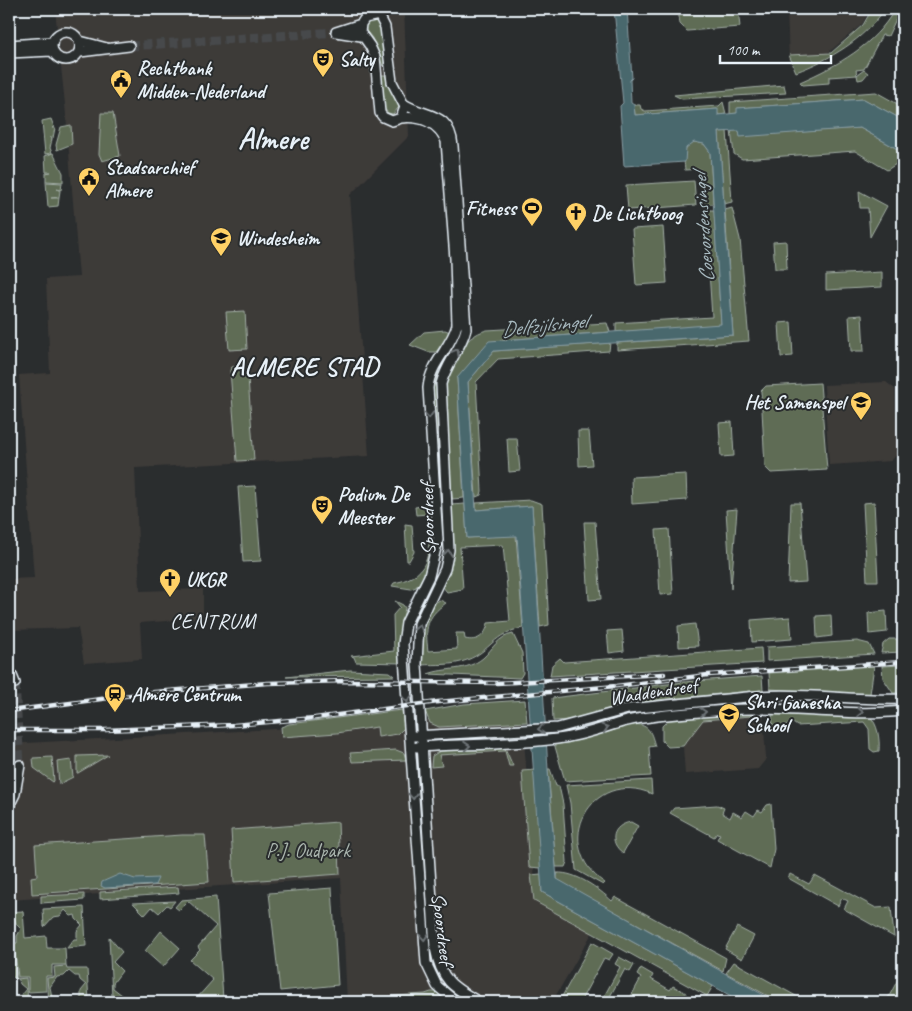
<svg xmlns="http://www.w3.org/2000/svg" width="912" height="1011" viewBox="0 0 912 1011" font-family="Caveat,sans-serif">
  <rect width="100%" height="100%" fill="#2a2d2e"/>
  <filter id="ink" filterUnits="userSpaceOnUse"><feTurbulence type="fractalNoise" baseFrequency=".02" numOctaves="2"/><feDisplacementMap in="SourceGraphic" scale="10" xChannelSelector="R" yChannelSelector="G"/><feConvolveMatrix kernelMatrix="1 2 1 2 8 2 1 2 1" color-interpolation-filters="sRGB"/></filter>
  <g filter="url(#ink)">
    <path fill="#3e3b39" d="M55,9H404L409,136L350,195L369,456L135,468L140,591L203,589V618L140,623L142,659L84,663L78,628L9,630V579L34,578L19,375L50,373L46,279L79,277L66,114Z
      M787,9H870L862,24L823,57L789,59Z
      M886,382L895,389L897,454L891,461L829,465L824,385Z
      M522,715L536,894L595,928L552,1002H347L341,878L9,900V744Z
      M763,715L766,759L758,769L685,774L683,746L703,720Z"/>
    <path fill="#5e6c54" stroke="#a3aea6" d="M678,9H738L740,27L687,31L680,24Z
      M872,9H885C863,40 831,59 796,72L789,55L831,53L863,25Z
      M895,9H903V12L896,19L888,36L882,35L864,69L856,70L857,75L864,70L868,73L863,79L858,80L857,75L829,77V83L803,85L800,82C838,65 874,46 895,9Z
      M372,20C376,21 380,22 382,26C385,35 386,58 383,66L372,38L366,31L365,24Z
      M381,75H385C388,86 399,99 399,107L393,114L388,113L383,107Z
      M784,85L786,93L682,99L674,95Z
      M876,92L903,107V120L864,99L738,108V113L730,114V102Z
      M723,102L726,114L718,115L717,109L635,115L634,105H640L641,109L645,111L719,106Z
      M101,113H113L120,156L102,161L99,154Z
      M51,119L54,127L52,128H55L53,138H50L52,139L50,148L52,153L45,154L42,121Z
      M71,125L72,144L57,150L56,145L61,127Z
      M860,128L903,152L902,160L887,170L855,151L742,159L734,154L731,131L739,130L740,136Z
      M727,131L732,202L724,204L719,132Z
      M694,142L704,144L710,152L713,204L703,205L700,169L685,170C684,158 681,147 694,142Z
      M53,153L63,173V182L46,181V173L51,172H46L45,156Z
      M694,181L696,205L628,210L626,185Z
      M46,182L62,183L61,190L57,189L60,191L59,197L51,198H59L58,206L48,207Z
      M859,191L887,206L870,237L868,208H860Z
      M732,208L740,239L749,341L617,350V343L733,335L725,210Z
      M705,210H714L721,325L616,332V323L712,317Z
      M663,227L667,283L636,285L632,229Z
      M786,241L787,269H775L773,242Z
      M882,272V287L826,290V275Z
      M245,311L247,349L229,350L226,312Z
      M862,315L864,351H851L849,316Z
      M791,322L793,356L781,357L779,323Z
      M607,323L610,332L502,340L457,378L464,498L452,499L444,385C449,363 463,336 487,330Z
      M445,330L450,332L436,352H428L410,345L424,332Z
      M610,343L609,351L498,359L476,382L482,491L481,495L476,497L468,382L494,351Z
      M244,366V378H248L254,460L237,461L230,370L232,367Z
      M437,370L439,373L436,389L442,494H440L431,386Z
      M820,383L827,470L771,473L765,467L761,391L766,386Z
      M732,422L734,456L721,457L719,423Z
      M578,431H589L592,465L579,466Z
      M507,438H517L520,471L509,472Z
      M686,474L687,500L632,504L631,477Z
      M255,486L261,561L243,562L238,487Z
      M531,500L542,504L549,625L540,627L532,506L476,510V503Z
      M874,502L878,581H867L863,503Z
      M791,503H800L806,582L788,583Z
      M465,504L467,538L516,535L523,628C493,633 491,651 467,660C452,666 436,664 421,665L423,625L434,603L440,600L446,603C426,617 425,628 428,651L457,649L456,633H464L465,639C477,642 486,636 488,623L510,621L503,545L460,547L463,589L447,592L442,586L451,505Z
      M431,505C440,531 433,566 416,587L411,589L392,586L394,583C435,575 429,548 428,514L416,515L415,507Z
      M737,509L731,589L726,510Z
      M584,522H595L601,599L589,600Z
      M405,524L412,525L414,552L409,561H407Z
      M669,529L673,594L660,595L656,530Z
      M395,601L403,605L405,608L399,638L402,663L356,662L354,657L351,656L394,651L393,615L400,607Z
      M886,611L887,632L869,634L868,613Z
      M831,615L832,636L817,638L816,616Z
      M790,617L792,639L752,642L751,620Z
      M695,624L698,646L679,647L678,626Z
      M622,630L624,651L609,653L607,631Z
      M513,634L522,653L523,673L520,678L428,674C446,667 466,672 483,658C494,648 497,637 513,634Z
      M889,639H903V652L881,653L883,644Z
      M857,641L869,644L874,654L767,661V647Z
      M761,648L762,663L550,676L552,665L560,658L564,662Z
      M903,665V693H893L883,678L882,666Z
      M874,666L870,694L865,695L770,689L769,673Z
      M350,670L389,672L394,676L286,677Z
      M762,676L763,690L656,700L570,720L553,721L552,698L684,682Z
      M525,700L527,722L439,727L430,723L425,711L464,704Z
      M402,710L404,728L398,734L378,737L377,727L337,733L282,737L281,727L289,724Z
      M761,711L763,715L703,720L683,746L668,747L662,741V726L668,720Z
      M774,713L869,716C878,723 880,740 879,751L874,752L870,749L869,729L864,722L797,726L793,723L773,729L772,714Z
      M634,724C650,725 651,733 655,746L649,747L651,776L565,781L554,743L582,739Z
      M498,746L505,748L513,766H509L505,751L439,755L442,766L431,767L432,756L440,751Z
      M396,750L404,753L406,760L352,762L350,753Z
      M108,755L78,773H77V756Z
      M52,757L54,781L53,782L34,768L33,758Z
      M71,760L73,777L59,784L57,762Z
      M548,769H550L556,786H559L563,804L567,862L565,867H556Z
      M535,770L541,868L529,867L522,771Z
      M651,780L652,794C591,767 549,846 605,883L603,885L576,870L570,803L566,785Z
      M771,804L774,849L770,868L717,839L720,834L717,833L714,837L670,813L674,808L717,805L724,808L722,813L730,818L733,812L742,817L746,811L754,816L758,810L762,812L767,805Z
      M338,822L340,874L234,882L231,830Z
      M631,822L638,826L623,853C608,842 612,825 631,822Z
      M182,835H205L209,882L32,894L31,877L37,876L35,845Z
      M557,873C576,872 598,888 612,901L615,897L726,958L723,971L557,880Z
      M541,874L542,892L713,986L707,996L534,901L531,875Z
      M790,874L809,884L815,875L876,908L891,907L894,937L844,909L848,901L842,898L838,906L788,878Z
      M178,887L179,893L100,899V892Z
      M332,888L338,985L280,991L269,893Z
      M84,894V900L41,903V896Z
      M216,897L223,999L200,1000L197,998L213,980L190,960L200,950L198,947L216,926L188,901L179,910L175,907L181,900Z
      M175,901L170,907L167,905L159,913L152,907L145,915L133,903Z
      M84,907L86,946L67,948L74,939H77V931L82,925L76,919L75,915L71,916L65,910L60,916L53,917L44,927L43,909Z
      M23,911L25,938L46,936L47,948H65L66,965H52V976H46V991L28,992V977H18L14,943H17V936L21,929L16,924L15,920L9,918V912Z
      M737,927L754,936L742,959L725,949Z
      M161,931L180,948L163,967L145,951Z
      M109,937L122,952L113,962L122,971L113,983V988L131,1002H120L112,996Z
      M592,942L613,954L609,960L604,958L580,1002H559Z
      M14,949L17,979L26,978L28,1002H21V995L26,989L20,984L19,980L9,975V950Z
      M619,957L634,965L630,972L625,969L607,1002H601L620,967L615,964Z
      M734,962L807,1002H779L726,973Z
      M66,966L67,969H87L89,1002H75L81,998V991L86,985L80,980L79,976H75L69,971L64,976L57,977L50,987L53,1002H49L47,978L55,977L54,967Z
      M641,968L653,975L651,979L670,990L673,986L686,993L682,1002H628L641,978L637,975Z
      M903,970V1002H886Z
      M431,992H436L450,1002H367V998L425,994Z"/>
    <path fill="#49676d" stroke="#899ea5" d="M614,9H627L632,78L630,80L631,103L634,105L635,115L718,109V115L737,113V108L864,99L903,120V152L860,128L740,137L739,131L719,132L733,335L494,351L468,382L476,510L532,506L549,786L557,879L776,1002H742L542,892L517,536L467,538L457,378L489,341L721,324L710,152L704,144L694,142L686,148L685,162L624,166L620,106L623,103Z
      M120,874L135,879L158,878L155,885L105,888L101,886L102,882Z"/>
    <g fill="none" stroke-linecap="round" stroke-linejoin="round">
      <path stroke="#464a4c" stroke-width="9" stroke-dasharray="9 4.5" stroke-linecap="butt" d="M129,46L336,32
        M15,683L20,765"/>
      <g stroke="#e8f1f8" stroke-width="12">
        <path id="secondary" d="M379,15L385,27L392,82L405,107L401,118L392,121L383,117L380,113L375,57L370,46L360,32L361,24L365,18Z
          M52 46a14 14 0 1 1 28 0a14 14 0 1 1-28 0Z
          M336,32L361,24
          M336,32L361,36
          M80,41L107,48
          M9,45L52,42
          M80,52L129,46
          M9,53L52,51
          M404,104C426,118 450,111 453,146L466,329C461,349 446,364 441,384L449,550L445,569L419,624L417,664L435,948C441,980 452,987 479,1002
          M401,118C420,116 438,122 446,141L455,259L457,325C451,348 430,363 428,388L438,540L429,576L406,623L403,644L426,963L437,986L456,1002
          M9,668L15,683
          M415,736L558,728L628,709L757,696C806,692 854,701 903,699
          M417,747C464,744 511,745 557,739C582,736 604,727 627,721C659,714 693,713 725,710C785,705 844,717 903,711
          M9,806L15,794L20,765"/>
      </g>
      <use href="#secondary" stroke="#2a2d2e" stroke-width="9"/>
      <g stroke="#e8f1f8" stroke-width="4.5">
        <path id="rail" d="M9,711L155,692L268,683L347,681L496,683L664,674
          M9,730H105L234,725L315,718L438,702L616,686L708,675L903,662"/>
      </g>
      <use href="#rail" stroke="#2a2d2e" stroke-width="2.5" stroke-dasharray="8" stroke-linecap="butt"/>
    </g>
    <defs><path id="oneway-chevron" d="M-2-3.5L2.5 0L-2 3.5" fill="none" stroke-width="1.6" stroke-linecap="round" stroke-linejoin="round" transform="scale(1.25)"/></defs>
    <g stroke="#6c7275">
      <use href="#oneway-chevron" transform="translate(456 352) rotate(-61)"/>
      <use href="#oneway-chevron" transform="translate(429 415) rotate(86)"/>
      <use href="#oneway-chevron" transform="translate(448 553) rotate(-84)"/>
      <use href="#oneway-chevron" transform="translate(419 628) rotate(-76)"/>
      <use href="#oneway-chevron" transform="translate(407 699) rotate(86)"/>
      <use href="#oneway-chevron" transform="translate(703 712) rotate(-5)"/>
      <use href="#oneway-chevron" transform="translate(860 712) rotate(3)"/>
      <use href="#oneway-chevron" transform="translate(605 728) rotate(-18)"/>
      <use href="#oneway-chevron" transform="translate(541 729) rotate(176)"/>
      <use href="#oneway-chevron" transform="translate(467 746) rotate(-4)"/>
      <use href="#oneway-chevron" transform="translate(413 796) rotate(86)"/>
      <use href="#oneway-chevron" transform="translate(424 937) rotate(86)"/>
    </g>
  </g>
  <defs>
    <g id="theatre-pin" transform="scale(1.125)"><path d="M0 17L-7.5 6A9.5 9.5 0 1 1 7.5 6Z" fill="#ffd166" stroke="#2a2d2e"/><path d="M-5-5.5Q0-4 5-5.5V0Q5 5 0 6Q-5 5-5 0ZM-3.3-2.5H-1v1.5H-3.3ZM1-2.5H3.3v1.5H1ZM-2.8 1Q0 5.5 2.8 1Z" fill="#111"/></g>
    <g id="civic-pin" transform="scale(1.125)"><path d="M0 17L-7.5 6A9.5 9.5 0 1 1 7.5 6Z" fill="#ffd166" stroke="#2a2d2e"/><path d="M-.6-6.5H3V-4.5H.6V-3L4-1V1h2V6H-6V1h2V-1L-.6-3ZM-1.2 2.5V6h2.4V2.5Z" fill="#111"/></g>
    <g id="stadium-pin" transform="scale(1.125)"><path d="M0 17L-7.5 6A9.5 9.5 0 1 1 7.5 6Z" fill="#ffd166" stroke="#2a2d2e"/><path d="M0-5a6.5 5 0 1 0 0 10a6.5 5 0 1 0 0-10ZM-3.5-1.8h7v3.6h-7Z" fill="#111"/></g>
    <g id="church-pin" transform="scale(1.125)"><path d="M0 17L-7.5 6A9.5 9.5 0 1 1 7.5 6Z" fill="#ffd166" stroke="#2a2d2e"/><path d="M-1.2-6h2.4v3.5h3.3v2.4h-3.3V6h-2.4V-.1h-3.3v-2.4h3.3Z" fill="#111"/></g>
    <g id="university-pin" transform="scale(1.125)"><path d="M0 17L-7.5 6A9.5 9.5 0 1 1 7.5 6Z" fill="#ffd166" stroke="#2a2d2e"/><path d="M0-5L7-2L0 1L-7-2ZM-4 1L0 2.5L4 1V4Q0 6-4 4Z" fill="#111"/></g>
    <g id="school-pin" transform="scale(1.125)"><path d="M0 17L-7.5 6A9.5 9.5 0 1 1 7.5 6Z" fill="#ffd166" stroke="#2a2d2e"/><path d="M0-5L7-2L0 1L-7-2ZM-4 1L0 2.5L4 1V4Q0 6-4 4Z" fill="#111"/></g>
    <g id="station-pin" transform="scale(1.125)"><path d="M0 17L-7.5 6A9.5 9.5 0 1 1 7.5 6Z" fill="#ffd166" stroke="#2a2d2e"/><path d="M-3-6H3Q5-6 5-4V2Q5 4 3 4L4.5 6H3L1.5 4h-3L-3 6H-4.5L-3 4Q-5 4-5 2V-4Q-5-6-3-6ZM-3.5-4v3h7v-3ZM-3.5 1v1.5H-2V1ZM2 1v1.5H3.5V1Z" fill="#111"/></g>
  </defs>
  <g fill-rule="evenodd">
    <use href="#theatre-pin" x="323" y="59"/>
    <use href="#civic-pin" x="121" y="80"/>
    <use href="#civic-pin" x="89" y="178"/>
    <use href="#stadium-pin" x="532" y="208"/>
    <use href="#church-pin" x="576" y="213"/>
    <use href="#university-pin" x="221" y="238"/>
    <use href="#school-pin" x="861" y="402"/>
    <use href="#theatre-pin" x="322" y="506"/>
    <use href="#church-pin" x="170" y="579"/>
    <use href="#station-pin" x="115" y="694"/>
    <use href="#school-pin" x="729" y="714"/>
  </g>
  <g text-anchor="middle" stroke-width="4" stroke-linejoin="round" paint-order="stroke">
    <g font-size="20" font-weight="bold" fill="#e8f1f8" stroke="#2a2d2e" text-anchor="start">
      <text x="339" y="66">Salty</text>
      <text x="137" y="75">Rechtbank<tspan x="137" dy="23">Midden-Nederland</tspan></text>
      <text x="105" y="174">Stadsarchief<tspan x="105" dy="23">Almere</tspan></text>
      <text x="516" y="215" text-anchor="end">Fitness</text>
      <text x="592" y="220">De Lichtboog</text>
      <text x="237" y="245">Windesheim</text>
      <text x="845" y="409" text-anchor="end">Het Samenspel</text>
      <text x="338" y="501">Podium De<tspan x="338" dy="23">Meester</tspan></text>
      <text x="186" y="586">UKGR</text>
      <text x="131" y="701">Almere Centrum</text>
      <text x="745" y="709">Shri Ganesha<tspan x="745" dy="23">School</tspan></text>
    </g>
    <g font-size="20" fill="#e8f1f8" stroke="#2a2d2e">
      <text transform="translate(427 519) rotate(-91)" y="7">Spoordreef</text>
      <text transform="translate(653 691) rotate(-9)" y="7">Waddendreef</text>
      <text transform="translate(443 929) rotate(83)" y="7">Spoordreef</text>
    </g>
    <g font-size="20" fill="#aab5ae" stroke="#2a2d2e">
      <text x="308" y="857">P.J. Oudpark</text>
    </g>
    <g font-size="21" font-style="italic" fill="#a8bac0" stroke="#2a2d2e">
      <text transform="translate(703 228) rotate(-94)" y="7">Coevordensingel</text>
      <text transform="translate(544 325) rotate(-6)" y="7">Delfzijlsingel</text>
    </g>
    <g font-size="21" letter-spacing="1" fill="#e8f1f8" stroke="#2a2d2e">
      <text x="213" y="628">CENTRUM</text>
    </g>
    <g font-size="25" font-weight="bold" letter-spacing="1" fill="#e8f1f8" stroke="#2a2d2e">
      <text x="305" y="375">ALMERE STAD</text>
    </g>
    <g font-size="30" font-weight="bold" fill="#e8f1f8" stroke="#2a2d2e">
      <text x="273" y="149">Almere</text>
    </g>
  </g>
  <rect width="912" height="1011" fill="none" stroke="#2a2d2e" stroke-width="30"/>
  <rect x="15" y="15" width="882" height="981" fill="none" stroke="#e8f1f8" stroke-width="2" filter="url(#ink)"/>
  <path d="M720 55v8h111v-8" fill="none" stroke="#e8f1f8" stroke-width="2.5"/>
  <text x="727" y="55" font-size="15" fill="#e8f1f8" stroke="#2a2d2e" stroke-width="4" paint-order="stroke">100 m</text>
</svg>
